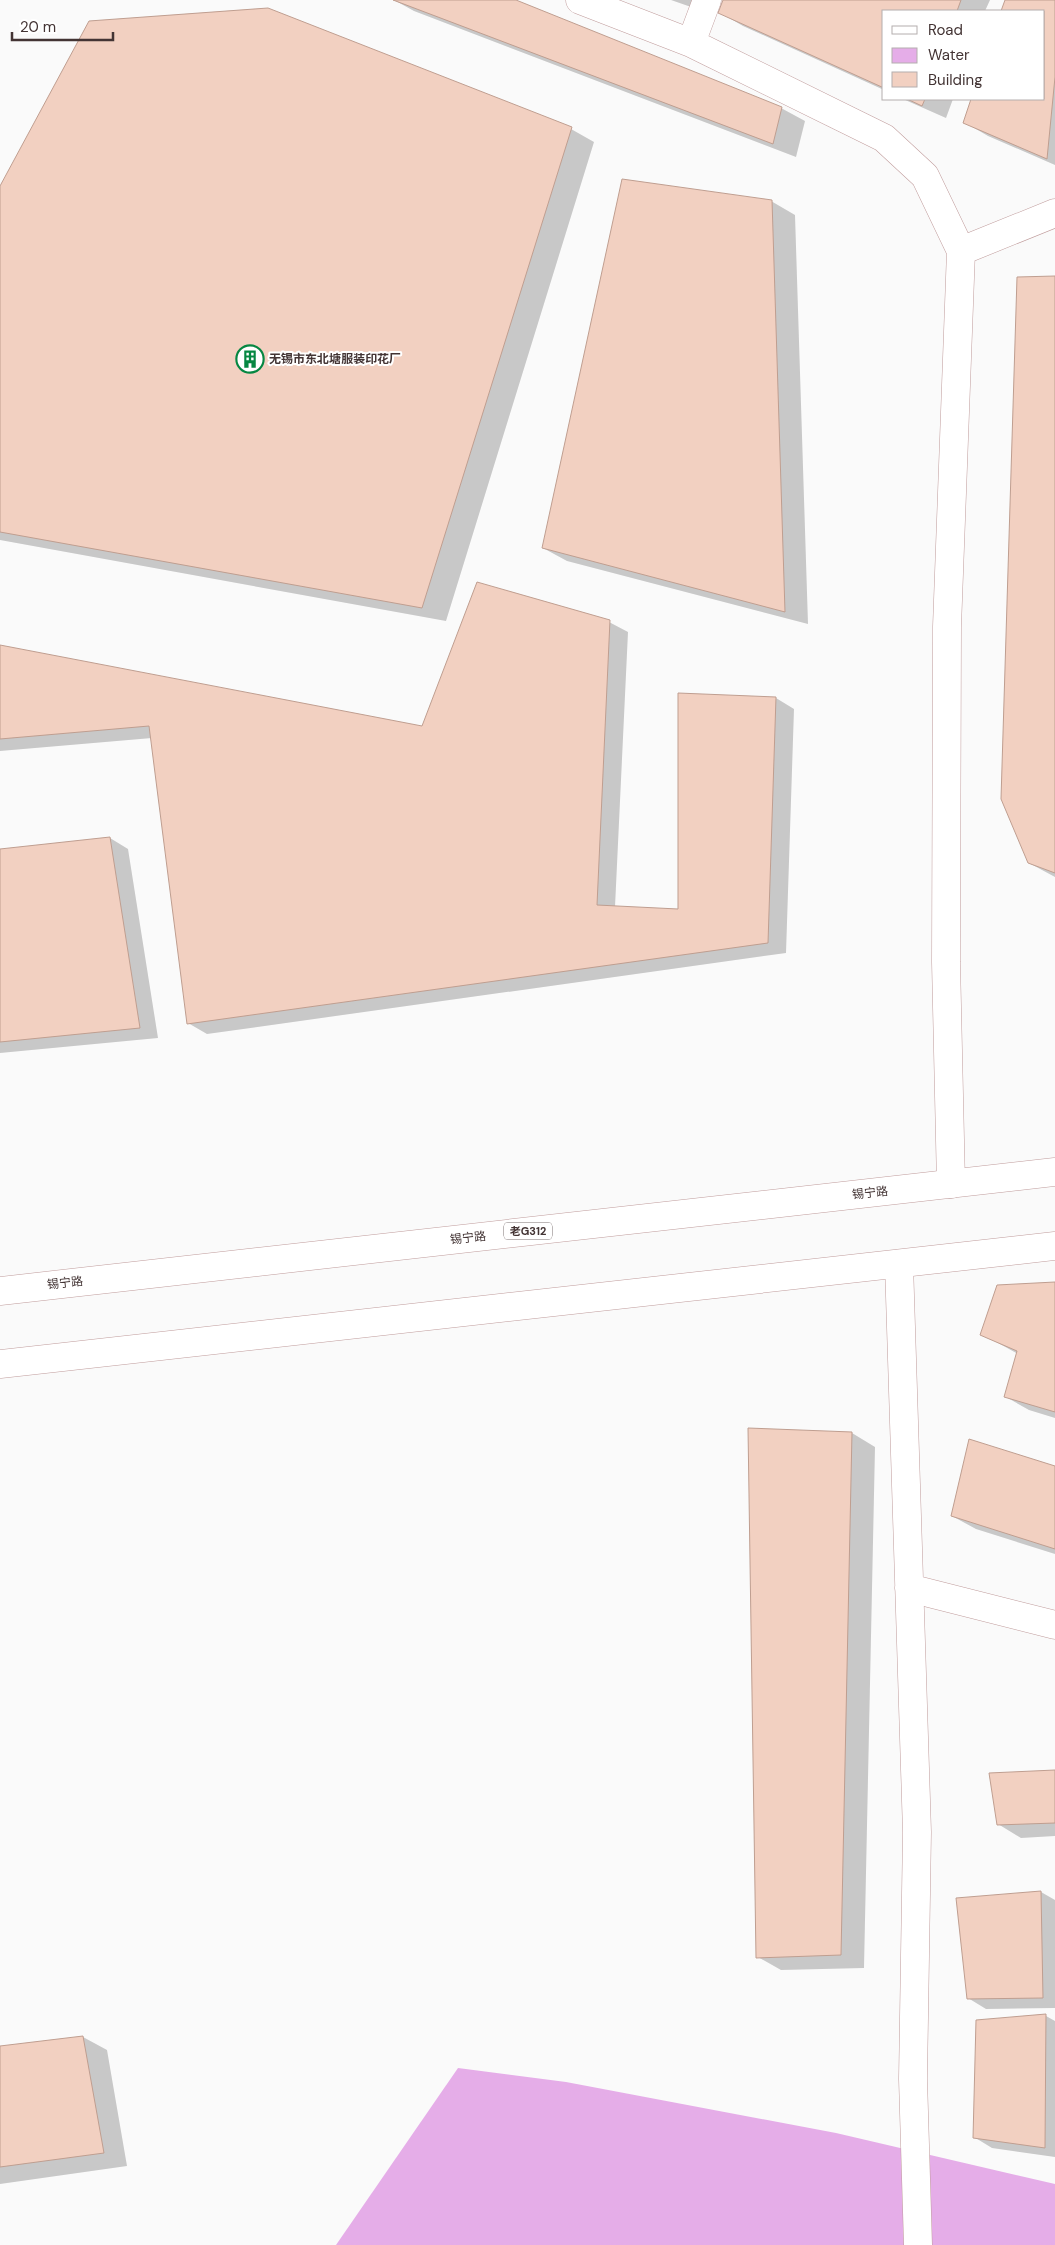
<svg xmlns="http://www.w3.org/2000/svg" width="1055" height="2245" viewBox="0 0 1055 2245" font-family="'DM Sans','Noto Sans SC',sans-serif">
  <rect width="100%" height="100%" fill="#fafafa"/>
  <path fill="#e5ade8" d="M458,2068L566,2082L836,2133L1055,2184V2245H336Z"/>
  <path fill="#0003" d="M394,0H513L781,108L805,121L796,157L414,11Z
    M671,0H721L714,15Z
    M725,0H990L985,11H884V90L743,26L719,12Z
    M1006,0H1055V165L988,136L964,122L972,99H1044V11H1002Z
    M903,99H953L946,118Z
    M571,129L594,142L446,621L0,540V189Z
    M771,201L795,215L808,624L567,561L543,548Z
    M1055,278V877L1029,863Z
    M609,622L628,632L615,907L679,911L776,698L794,709L786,953L207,1034L188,1023L152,738L0,751V646L423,728Z
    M110,838L128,849L158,1038L0,1053V850Z
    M1055,1283V1418L1029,1410L1006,1397L1018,1354L982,1334Z
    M852,1433L875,1447L864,1968L781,1970L758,1957Z
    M1055,1467V1554L976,1529L952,1516Z
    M1055,1771V1836L1021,1838L998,1824Z
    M1041,1892L1055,1900V2008L986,2009L968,1998L958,1899Z
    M1046,2016L1055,2021V2157L992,2148L974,2137Z
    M83,2037L107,2050L127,2166L0,2184V2047Z"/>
  <path fill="#f2d0c1" stroke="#bf9e90" d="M393,0H516L782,107L773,144Z
    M723,0H961L957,11H884V88L718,13Z
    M1005,0H1055V77L1047,159L963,123L971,99H1044V11H1001Z
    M268,8L572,127L422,608L0,532V186L89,21Z
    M907,99H925L922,106Z
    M622,179L772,200L785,612L542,548Z
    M1055,276V873L1028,863L1001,799L1017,277Z
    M477,582L610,620L597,905L678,909V693L776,697L768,943L187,1024L149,726L0,739V645L422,726Z
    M110,837L140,1028L0,1042V849Z
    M1055,1282V1412L1004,1397L1017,1351L980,1335L997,1285Z
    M748,1428L852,1432L841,1955L756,1958Z
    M969,1439L1055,1466V1549L951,1516Z
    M1055,1770V1823L997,1825L989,1773Z
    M1041,1891L1043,1998L967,1999L956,1898Z
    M1046,2014L1045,2148L973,2138L976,2020Z
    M83,2036L104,2153L0,2167V2046Z"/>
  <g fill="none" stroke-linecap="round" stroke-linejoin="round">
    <g stroke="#c09c9c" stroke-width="29">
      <path id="minor" d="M580,0L691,43L884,138L925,176L961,251L947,627L946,962L951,1184
        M691,43L707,0
        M961,251L1055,213
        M899,1264L917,1832L913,2079L918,2245
        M909,1588L1055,1625"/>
    </g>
    <g stroke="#c09c9c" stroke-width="29">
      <path id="major" d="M0,1291L1055,1172
        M0,1364L1055,1246"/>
    </g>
    <use href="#minor" stroke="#fff" stroke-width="28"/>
    <use href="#major" stroke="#fff" stroke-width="28"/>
  </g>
  <defs>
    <g id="building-ring" transform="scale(1.4375)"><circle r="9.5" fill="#fff" stroke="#068742" stroke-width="1.5"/><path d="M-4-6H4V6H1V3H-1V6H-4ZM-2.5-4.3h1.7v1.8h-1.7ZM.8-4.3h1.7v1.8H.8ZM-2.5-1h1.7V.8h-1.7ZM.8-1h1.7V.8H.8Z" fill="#068742"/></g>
  </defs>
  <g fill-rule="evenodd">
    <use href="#building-ring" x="250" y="359"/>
  </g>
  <g text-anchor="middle" stroke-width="4" stroke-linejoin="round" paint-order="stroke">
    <rect fill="#fff" stroke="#7b7171" stroke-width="1" x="504" y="1222.5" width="48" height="17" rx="4"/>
    <g font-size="11" font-weight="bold" fill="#433434">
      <text x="528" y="1235">老G312</text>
    </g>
    <g font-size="12" font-weight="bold" fill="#433434" stroke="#fff" text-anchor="start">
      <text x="269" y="363">无锡市东北塘服装印花厂</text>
    </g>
    <g font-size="12" fill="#433434" stroke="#fff">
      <text transform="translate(870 1193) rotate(-6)" y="4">锡宁路</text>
      <text transform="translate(468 1238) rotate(-6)" y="4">锡宁路</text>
      <text transform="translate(65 1283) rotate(-6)" y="4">锡宁路</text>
    </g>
  </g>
  <rect x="882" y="10" width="162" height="90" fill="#ffffff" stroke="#b4aeae"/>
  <rect x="892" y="26" width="25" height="8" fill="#ffffff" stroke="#b4aeae"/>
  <text x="928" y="35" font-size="15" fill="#433434">Road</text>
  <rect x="892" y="48" width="25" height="15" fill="#e5ade8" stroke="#b4aeae"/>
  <text x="928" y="60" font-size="15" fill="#433434">Water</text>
  <rect x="892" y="72" width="25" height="15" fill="#f2d0c1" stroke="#b4aeae"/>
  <text x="928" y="85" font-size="15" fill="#433434">Building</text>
  <path d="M12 32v8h101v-8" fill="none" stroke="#433434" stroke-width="2.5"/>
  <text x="20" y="32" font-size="15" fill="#433434" stroke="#ffffff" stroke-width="4" paint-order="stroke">20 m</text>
</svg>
